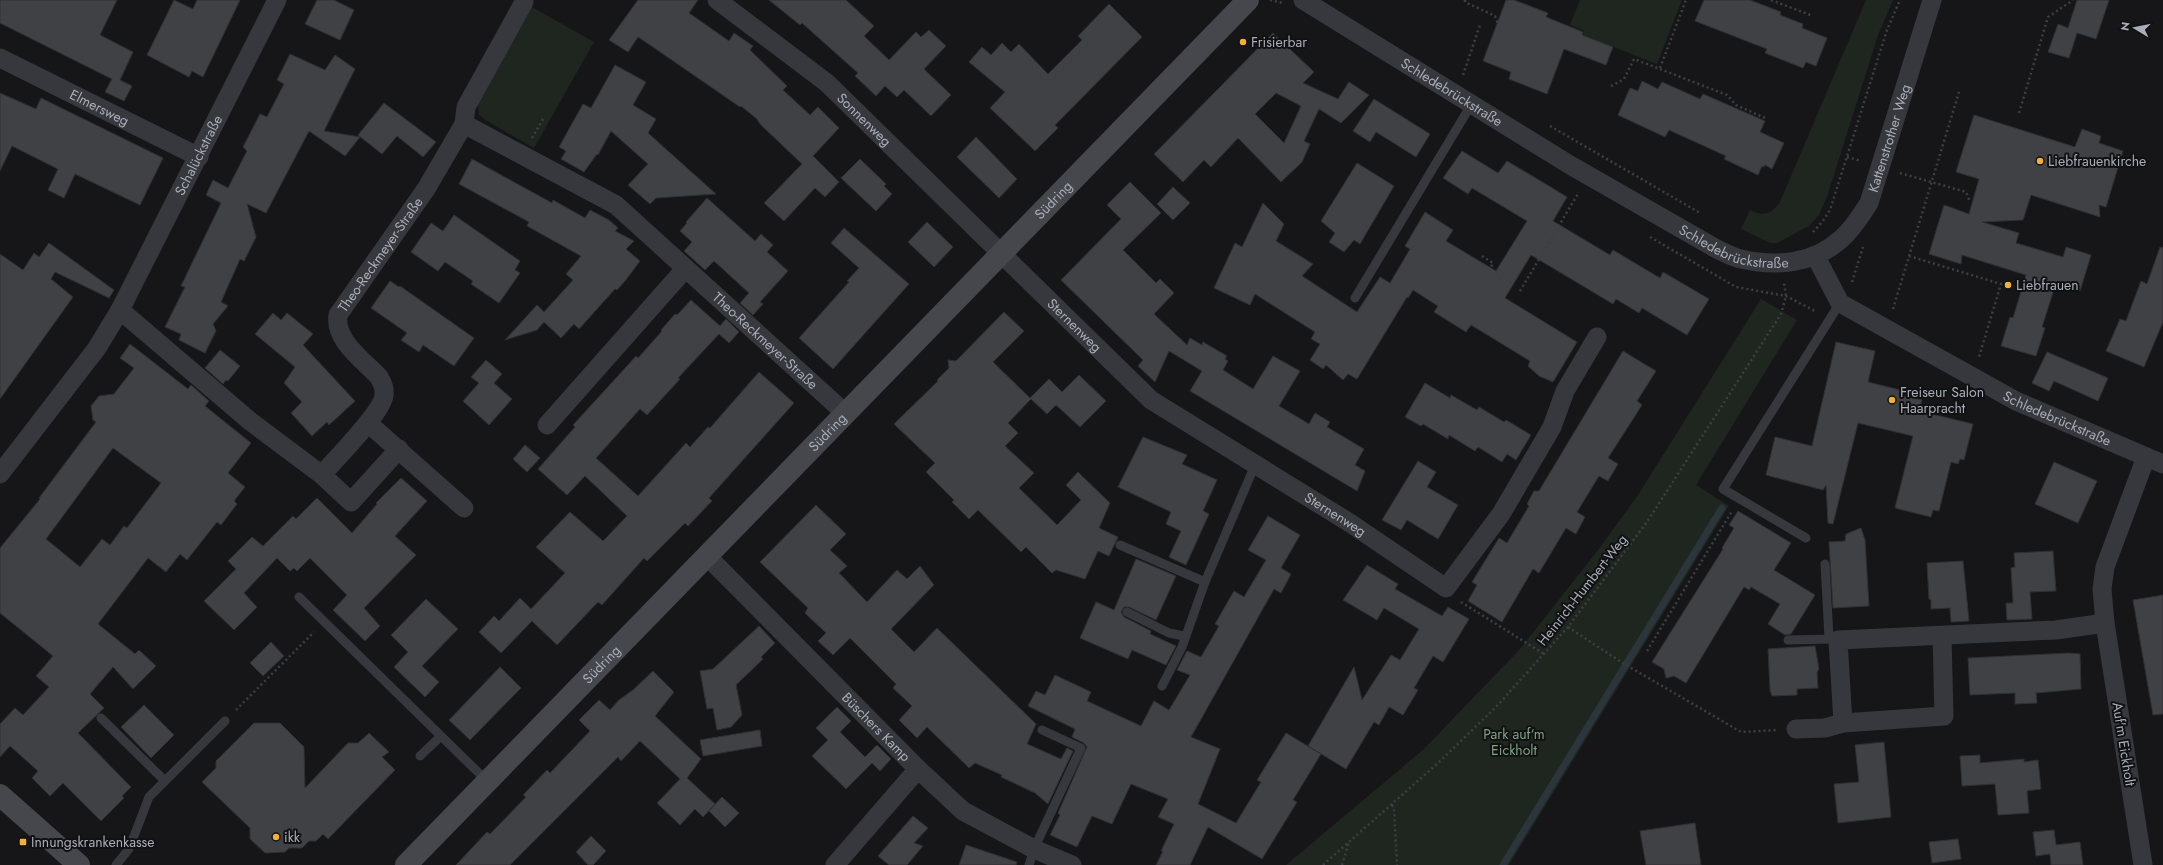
<svg xmlns="http://www.w3.org/2000/svg" width="2163" height="865" viewBox="0 0 2163 865" font-family="Jost,sans-serif">
  <rect width="100%" height="100%" fill="#161618"/>
  <path fill="#1e261f" d="M1580,0H1682L1657,64L1583,35L1584,31L1570,25Z
    M1866,0H1893L1878,35L1827,197L1819,215L1809,226L1777,243H1770L1741,229L1750,210C1763,217 1772,214 1780,202Z
    M530,6L594,42L534,148L487,121L479,115L478,103Z
    M1761,299L1797,320L1696,485L1729,506L1509,865H1286L1424,749L1520,649L1598,550L1638,495Z"/>
  <g fill="none" stroke-linecap="round" stroke-linejoin="round">
    <path stroke="#2c353c" stroke-width="7" d="M1503,865L1722,508"/>
  </g>
  <path fill="#404145" stroke="#303034" fill-rule="evenodd" d="M0,0H117L100,35L133,52L120,80L132,86L124,101L105,92L112,79L0,23Z
    M174,0L193,9L197,0H240L203,77L192,71L189,77L147,55Z
    M317,0H334L354,10L340,40L305,24Z
    M638,0H698L689,13L729,41L734,33L753,46L750,50L787,86L783,90L810,115L818,107L839,128L813,156L839,182L825,197L815,188L784,221L764,203L802,164L760,124L757,119L741,106L740,107L650,45L638,37L628,52L609,40Z
    M769,0H846L874,26L864,36L889,60L916,32L921,37L929,30L946,46L924,69L951,95L931,116L904,90L897,97L885,86L876,96L855,76L858,73L802,23L800,25Z
    M1506,0H1514L1548,13L1546,17L1583,32L1582,35L1613,47L1606,65L1564,49L1547,94L1509,79L1511,72L1483,61Z
    M1704,0H1750L1781,12L1780,15L1803,24L1802,28L1827,38L1816,66L1806,62L1803,68L1765,53L1767,49L1695,21Z
    M2077,0H2109L2096,39L2077,33L2069,58L2048,52L2058,24L2068,28Z
    M1109,4L1142,37L1055,125L1058,128L1035,151L990,108L1005,92L969,62L982,47L991,55L1002,43L1011,52L1019,44L1048,74L1082,40L1078,36Z
    M1273,33L1314,72L1303,83L1338,99L1349,82L1369,95L1341,123L1319,109L1304,141L1310,144L1302,162L1281,182L1238,138L1211,167L1204,160L1183,182L1154,154ZM1276,93L1301,106L1284,143L1255,114Z
    M290,54L325,70L335,55L355,69L324,131L360,137L345,156L309,131L266,213L247,204L256,237L244,261L240,259L221,302L228,306L213,324L216,331L205,353L179,340L181,334L165,327L185,287L181,286L221,203L206,195L213,180L228,188L247,151L243,147L260,114L267,117L284,84L277,80Z
    M615,65L646,82L633,105L656,119L648,133L716,194L656,198L650,204L628,185L648,164L611,131L598,155L597,154L584,172L561,159L566,151L559,147L583,104L591,108Z
    M1642,81L1658,89L1662,82L1700,99L1703,94L1765,121L1760,132L1784,143L1772,169L1765,165L1764,167L1762,166L1758,175L1724,159L1726,156L1669,130L1665,137L1618,115L1630,88L1638,91Z
    M0,93L36,109L41,98L163,158L140,205L75,174L64,198L48,190L58,169L12,146L0,171Z
    M1374,99L1430,134L1416,157L1376,132L1370,142L1353,131Z
    M384,103L436,142L423,157L397,136L382,154L358,135Z
    M1974,115L2075,147L2082,129L2101,136L2099,143L2123,151L2106,207L2099,205L2100,217L2031,195L2023,220L1982,222L2019,233L2016,243L2063,257L2066,247L2091,255L2080,291L2056,283L2042,327L2045,328L2036,356L2001,346L2010,317L2013,318L2026,275L1962,255L1961,264L1929,254L1944,205L1969,214L1979,179L1956,172Z
    M976,137L1017,179L999,198L957,157Z
    M1462,151L1498,173L1507,161L1549,186L1567,197L1553,221L1610,255L1613,250L1660,278L1663,272L1709,299L1687,335L1642,308L1639,313L1616,299L1613,304L1531,255L1505,298L1577,342L1553,382L1539,376L1528,366L1530,361L1471,325L1466,332L1434,312L1438,306L1413,290L1408,298L1407,297L1357,379L1348,374L1343,380L1326,365L1323,369L1310,360L1320,344L1311,339L1315,332L1255,294L1250,305L1214,288L1235,243L1242,247L1263,203L1284,224L1276,241L1313,264L1302,276L1357,312L1380,277L1390,283L1410,249L1405,246L1425,212L1453,230L1446,241L1496,271L1527,221L1472,188L1468,194L1443,178Z
    M472,159L552,203L553,200L585,218L590,210L609,220L618,228L615,231L634,241L626,249L640,261L625,281L617,290L615,289L579,329L574,324L561,338L544,322L537,330L505,340L537,305L544,312L573,280L566,274L581,256L527,226L529,222L459,184Z
    M860,159L886,184L884,186L892,194L876,211L841,178Z
    M1357,163L1394,186L1360,244L1354,240L1344,252L1329,242L1335,233L1321,221Z
    M1130,182L1161,213L1123,250L1156,283L1160,279L1174,293L1154,314L1187,345L1190,338L1202,345L1203,342L1227,356L1225,359L1228,361L1223,370L1253,389L1273,356L1300,371L1279,406L1309,424L1315,413L1330,422L1327,427L1364,449L1355,465L1365,471L1357,491L1190,391L1202,371L1169,351L1155,382L1138,366L1143,360L1061,280L1121,219L1107,205Z
    M1173,187L1190,203L1173,220L1157,204Z
    M707,198L755,241L761,234L773,245L767,252L788,271L760,302L763,304L753,315L740,303L749,293L714,261L705,270L684,251L692,242L680,231L687,223L686,222Z
    M454,215L520,261L515,270L520,273L499,303L471,284L473,281L445,262L438,271L411,252L431,223L443,231Z
    M927,222L953,247L934,267L908,242Z
    M844,228L909,284L833,369L799,338L849,282L847,281L859,268L831,243Z
    M49,243L114,290L109,298L55,272L51,279L73,297L0,399V254L23,270L34,253L39,257Z
    M2160,247L2163,248V322L2144,367L2106,351L2120,319L2126,321L2141,281L2147,284Z
    M390,281L399,287L400,286L474,338L454,366L423,345L419,352L401,340L407,333L371,308Z
    M691,300L720,326L726,319L739,332L729,343L719,334L678,378L680,379L647,415L640,409L596,458L638,496L686,443L690,447L708,427L710,428L759,372L794,403L709,498L712,501L688,526L685,523L647,561L644,558L602,605L598,602L557,645L532,621L501,653L479,632L494,616L499,621L520,598L531,609L565,573L536,547L570,512L603,541L627,516L585,476L567,495L538,469L575,427L573,425L627,366L636,356L638,358L662,331L661,330L675,314L677,315Z
    M1004,312L1024,331L993,362L1030,398L1049,379L1062,392L1079,375L1106,401L1080,427L1056,405L1047,414L1031,399L1008,423L1018,433L1005,446L1034,473L1019,488L1057,525L1081,500L1066,485L1078,472L1110,503L1099,528L1118,537L1109,556L1098,551L1085,579L1056,570L1052,573L1026,547L1021,552L978,510L969,519L952,502L954,500L926,472L935,463L894,424L938,381L937,380L949,368L948,360L956,361Z
    M273,313L281,320L287,313L313,334L303,345L355,401L329,425L327,422L312,436L291,413L302,402L284,383L295,367L255,334Z
    M1836,342L1875,351L1868,382L1900,390L1899,395L1922,400L1919,411L1973,424L1964,460L1960,459L1958,464L1951,462L1939,511L1933,510L1931,517L1895,508L1913,436L1858,423L1833,524L1828,523L1826,485L1823,490L1766,475L1775,437L1812,446Z
    M130,344L188,389L191,385L209,401L205,406L251,443L228,473L245,487L234,501L237,504L221,525L217,522L187,560L180,554L166,572L148,558L98,624L135,654L139,650L156,666L133,689L113,667L90,694L104,708L78,733L131,787L122,796L124,798L101,821L63,783L50,796L32,778L38,771L10,746L0,757V724L15,708L23,715L49,687L36,676L53,656L0,613V548L40,499L39,498L96,422L93,420L91,406L99,396L114,394L134,368L120,358ZM113,448L161,483L127,528L124,526L110,545L102,539L80,567L46,539Z
    M220,350L240,366L228,381L226,380L223,384L205,368Z
    M1623,351L1656,371L1637,401L1642,405L1608,458L1618,464L1608,481L1599,476L1577,512L1585,517L1576,534L1566,528L1539,573L1533,569L1502,622L1468,601L1477,585L1472,582L1499,538L1507,543L1529,506L1527,504L1534,491H1539Z
    M2047,352L2108,378L2098,401L2054,381L2049,391L2032,383Z
    M486,360L502,374L494,383L512,399L489,425L463,401L479,383L471,377Z
    M1425,383L1450,398L1451,395L1477,410L1479,407L1504,422L1506,420L1531,435L1516,460L1507,454L1502,462L1478,447L1475,451L1449,435L1448,439L1423,424L1421,426L1405,417Z
    M1143,437L1187,455L1182,464L1217,480L1203,511L1209,514L1186,565L1169,557L1181,531L1166,524L1171,512L1118,487Z
    M525,445L540,458L527,472L513,459Z
    M1418,461L1436,472L1427,487L1458,505L1438,539L1407,520L1401,530L1382,520Z
    M2054,462L2097,481L2078,523L2035,504Z
    M401,478L427,501L395,536L416,555L364,608L380,626L365,641L333,610L347,595L310,558L297,571L294,568L290,571L277,558L244,593L257,607L234,630L204,601L236,569L228,561L252,537L263,546L293,516L296,519L317,498L352,533L377,504L376,503Z
    M816,505L846,534L830,550L847,566L839,573L867,602L897,570L907,579L920,566L934,585L891,629L914,652L937,628L1036,724L1027,744L1061,759L1067,748L1073,751L1048,804L1035,793L1001,777L1002,775L975,763L969,768L927,727L917,738L899,720L912,706L893,688L896,684L850,638L833,655L818,641L826,633L805,613L808,608L760,562Z
    M1738,511L1791,543L1774,570L1815,595L1791,634L1785,635L1768,624L1780,604L1751,587L1749,590L1744,587L1686,683L1674,676L1666,678L1664,669L1652,662L1723,549L1722,548L1734,528L1729,525Z
    M1268,516L1300,535L1281,568L1291,574L1281,593L1274,589L1191,737L1220,749L1198,804L1236,823L1261,782L1257,780L1286,733L1321,754L1293,800L1297,802L1262,859L1208,827L1190,865H1156L1163,851H1161L1174,824L1158,817L1168,799L1131,784L1112,824L1092,816L1077,847L1050,835L1060,815L1058,813L1087,747L1084,743L1072,737L1075,729L1028,706L1036,691L1045,695L1055,675L1091,692L1087,701L1141,726L1154,701L1169,710L1190,675L1177,670L1187,651L1201,657L1219,626L1215,624L1234,591L1244,597L1266,560L1248,550Z
    M1861,528L1865,540L1869,606L1833,608L1829,542L1845,541L1846,534Z
    M2053,551L2056,591L2030,592L2032,619L2007,620L2006,603H2013L2011,568L2015,567L2014,553Z
    M1136,559L1176,576L1156,620L1129,607H1124L1121,612L1124,617L1151,631L1150,634L1176,646L1166,665L1132,650L1128,659L1080,638L1096,602L1114,610Z
    M1963,561L1969,621L1951,622L1950,608L1931,609V600L1929,599L1927,563Z
    M1367,565L1398,584L1395,589L1442,616L1448,607L1469,619L1443,662L1433,656L1414,688L1418,690L1403,715L1389,707L1379,725L1374,722L1346,769L1308,746L1354,667L1362,700L1391,655L1400,660L1419,629L1384,608L1377,620L1343,600Z
    M2163,595V714L2153,715L2133,600Z
    M426,599L458,629L422,666L439,682L425,697L394,667L408,652L391,635Z
    M759,626L775,643L761,657L763,659L736,685L742,715L731,727L717,730L713,708L707,709L700,671L713,669Z
    M271,642L284,656L263,676L250,663Z
    M1815,646L1819,669L1817,672L1818,688L1797,689V695L1772,696L1770,690L1768,649Z
    M2069,653L2080,654L2081,689L2036,693L2037,703L2015,704V693L1970,695L1968,658Z
    M500,667L521,688L470,740L449,720Z
    M653,671L674,692L655,716L701,759L687,778L715,804L703,817L695,809L680,825L657,803L680,779L640,741L621,761L618,757L510,865H456L487,832L490,834L526,797L523,795L547,770L550,773L590,731L579,720L599,700L610,710L619,700L633,690Z
    M144,705L174,735L151,758L121,727Z
    M837,707L851,721L840,732L865,757L877,745L891,759L880,771L872,763L846,789L812,756L828,740L816,728Z
    M254,723H280L304,747L305,788L348,743H358L369,733L389,752L382,757L395,770L328,839L323,834L316,841H309L302,848H289L285,852L265,853L250,839V828L202,782L216,768V761Z
    M760,730L762,746L703,756L700,740Z
    M1884,742L1891,817L1838,823L1834,784L1859,782L1855,745Z
    M1980,755V763L2024,759V762L2038,760L2041,789L2027,791L2029,813L1998,815L1995,784L1962,786L1960,756Z
    M722,797L739,813L725,827L709,811Z
    M913,816L928,828L914,843L923,846L907,865H889L878,856Z
    M1695,823L1701,865H1646L1640,831Z
    M2054,830L2056,845L2080,842L2083,865H2051L2050,854L2036,856L2033,832Z
    M591,836L606,851L593,865H588L576,852Z
    M1958,839L1961,859L1932,863L1929,842Z
    M966,845L1017,862L1016,865H959Z"/>
  <g fill="none" stroke-linecap="round" stroke-linejoin="round">
    <path stroke="#3d3f44" stroke-width="2.5" stroke-dasharray="2 3" stroke-linecap="butt" d="M1270,0L1283,3
      M1465,0V2L1495,16L1502,34
      M1771,0L1813,16
      M1660,68L1686,0
      M1463,75L1480,25
      M1611,86L1624,79L1634,59L1727,95L1736,105L1765,118
      M2019,113L2048,17L2073,0
      M1550,126L1700,213
      M532,138L543,119
      M1847,157L1861,161
      M1900,173L1966,192L1970,202
      M1813,232L1823,221L1830,210L1887,30L1900,0
      M1650,237L1736,287L1786,296L1817,312
      M1482,256L1493,263L1489,271L1499,276L1502,281
      M1909,256L2001,284L1979,357
      M1852,282L1863,247
      M1520,291L1579,192
      M1893,309L1959,92
      M1461,602L1544,654
      M1568,627L1621,662L1741,732L1776,730
      M1647,651L1732,511
      M236,710L314,632
      M1392,805L1394,808L1397,865
      M1323,865L1437,764L1496,707L1568,627L1647,522L1781,314L1786,296L1784,283
      M1342,865L1349,842"/>
    <path stroke="#37383d" stroke-width="9" d="M1355,298L1471,105
      M1806,538L1723,489L1840,303
      M1120,545L1205,582
      M1825,564L1829,638
      M299,597L487,781
      M1127,612L1169,633L1184,636
      M1788,640L1833,639
      M1162,686L1182,647L1205,582L1255,465
      M101,718L165,781
      M420,756L441,736
      M116,865L129,849L149,797L225,721
      M1029,865L1034,849L1081,748L1042,730"/>
    <g stroke="#37383d" stroke-width="19">
      <path id="s1" d="M717,0L827,83L1151,400L1350,523L1446,588L1501,514L1552,427L1565,391L1597,337"/>
      <path id="s2" d="M1303,0L1570,165L1715,248C1723,252 1732,257 1741,259C1776,267 1814,264 1841,239C1853,229 1861,215 1869,203L1932,0"/>
      <path id="s3" d="M0,58L199,157"/>
      <path id="s4" d="M464,124L616,205L845,413"/>
      <path id="s5" d="M1816,257L1840,303L2016,401L2163,464"/>
      <path d="M120,310L250,421L322,475L351,502L399,449"/>
      <path d="M368,423L464,508"/>
      <path d="M547,425L685,269"/>
      <path id="s6" d="M0,474L97,348L120,310L277,0"/>
      <path id="s7" d="M322,475C335,459 383,412 384,395C385,387 382,383 379,377C363,360 334,340 338,315L426,189L464,124L466,107L524,2"/>
      <path id="s8" d="M706,555L918,769L963,811L1034,849L1072,865"/>
      <path d="M1843,723L1838,640L2056,630L2105,623"/>
      <path d="M1796,729L1825,728L1843,723L1944,716L1942,636"/>
      <path d="M835,865L918,769"/>
      <path d="M2143,865L2105,623L2102,589L2105,567L2146,457"/>
    </g>
    <g stroke="#45474d" stroke-width="22">
      <path d="M0,795L79,865"/>
      <path id="s9" d="M406,865L1248,0"/>
    </g>
  </g>
  <g fill="#f2b134" stroke="#111113" stroke-width="1.5">
    <circle cx="1243" cy="42" r="4"/>
    <circle cx="2040" cy="161" r="4"/>
    <circle cx="2008" cy="285" r="4"/>
    <circle cx="1892" cy="400" r="4"/>
    <circle cx="276" cy="837" r="4"/>
    <rect x="19" y="838" width="8" height="8" rx="2"/>
  </g>
  <g text-anchor="middle" stroke-width="4" stroke-linejoin="round" paint-order="stroke">
    <g font-size="14" fill="#a8adb8" stroke="#111113" text-anchor="start">
      <text x="1251" y="47">Frisierbar</text>
      <text x="2048" y="166">Liebfrauenkirche</text>
      <text x="2016" y="290">Liebfrauen</text>
      <text x="1900" y="397">Freiseur Salon<tspan x="1900" dy="16">Haarpracht</tspan></text>
      <text x="284" y="842">ikk</text>
      <text x="31" y="847">Innungskrankenkasse</text>
    </g>
    <g font-size="14" fill="#a8adb8" stroke="#111113">
      <text dy="5" stroke="none"><textPath href="#s2" startOffset="175">Schledebrückstraße</textPath></text>
      <text dy="5" stroke="none"><textPath href="#s3" startOffset="111">Elmersweg</textPath></text>
      <text dy="5" stroke="none"><textPath href="#s1" startOffset="190">Sonnenweg</textPath></text>
      <text dy="5" stroke="none"><textPath href="#s2" startOffset="729">Kattenstrother Weg</textPath></text>
      <text dy="5" stroke="none"><textPath href="#s6" startOffset="377">Schalückstraße</textPath></text>
      <text dy="5" stroke="none"><textPath href="#s9" startOffset="928">Südring</textPath></text>
      <text dy="5" stroke="none"><textPath href="#s2" startOffset="499">Schledebrückstraße</textPath></text>
      <text dy="5" stroke="none"><textPath href="#s7" startOffset="272">Theo-Reckmeyer-Straße</textPath></text>
      <text dy="5" stroke="none"><textPath href="#s1" startOffset="484">Sternenweg</textPath></text>
      <text dy="5" stroke="none"><textPath href="#s4" startOffset="374">Theo-Reckmeyer-Straße</textPath></text>
      <text dy="5" stroke="none"><textPath href="#s5" startOffset="298">Schledebrückstraße</textPath></text>
      <text dy="5" stroke="none"><textPath href="#s9" startOffset="604">Südring</textPath></text>
      <text dy="5" stroke="none"><textPath href="#s1" startOffset="808">Sternenweg</textPath></text>
      <text transform="translate(1582 590) rotate(-52)" y="5">Heinrich-Humbert-Weg</text>
      <text dy="5" stroke="none"><textPath href="#s9" startOffset="280">Südring</textPath></text>
      <text dy="5" stroke="none"><textPath href="#s8" startOffset="242">Büschers Kamp</textPath></text>
      <text transform="translate(2124 744) rotate(81)" y="5">Auf'm Eickholt</text>
    </g>
    <g font-size="14" fill="#7fa381" stroke="#111113">
      <text x="1514" y="739">Park auf‘m<tspan x="1514" dy="16">Eickholt</tspan></text>
    </g>
  </g>
  <g transform="translate(2135 28) rotate(280)" stroke="#111113" stroke-width="3" paint-order="stroke">
  <path d="M0-3L7 15L0 10L-7 15Z" fill="#a8adb8"/>
  <text y="-6" font-size="11" font-weight="bold" text-anchor="middle" fill="#a8adb8">N</text>
  </g>
</svg>
